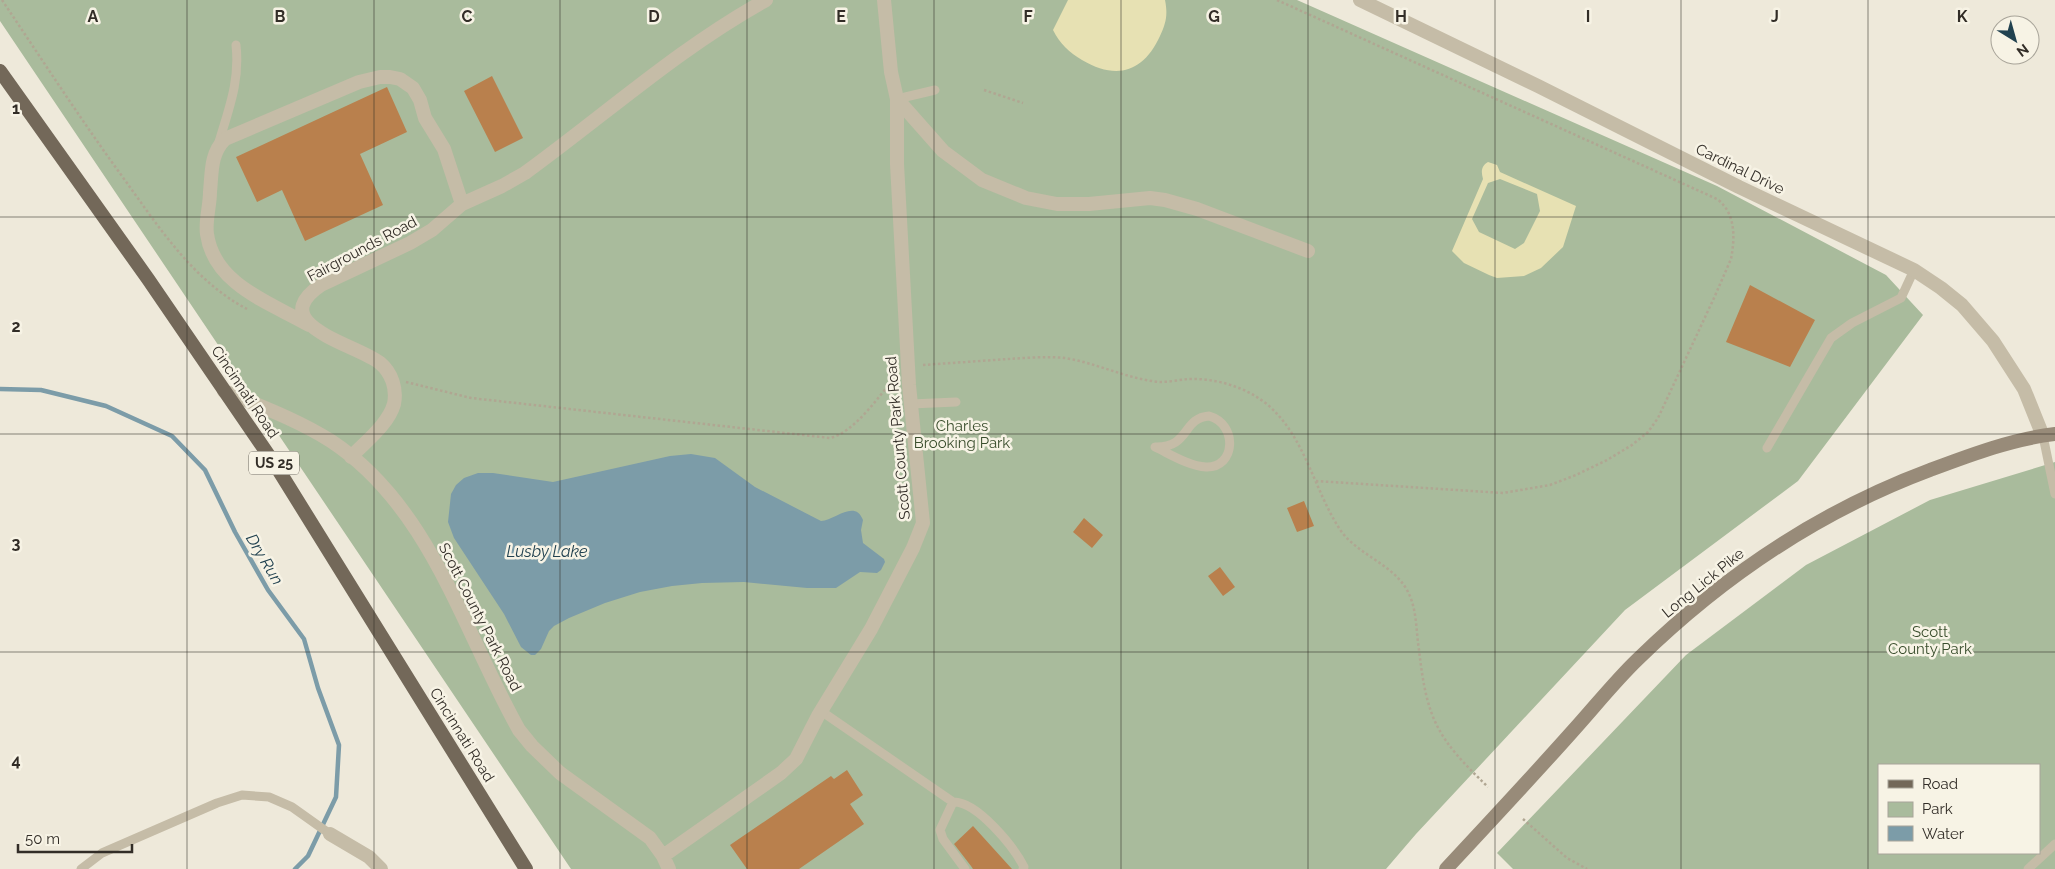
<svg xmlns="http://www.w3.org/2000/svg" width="2055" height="869" viewBox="0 0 2055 869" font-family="Raleway,sans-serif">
  <rect width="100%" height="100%" fill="#eee9da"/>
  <path fill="#a9bb9c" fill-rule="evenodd" d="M0,0H1297L1717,186L1886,275L1923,315L1798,481L1625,610L1416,834L1386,869H571L0,21Z
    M2055,462V869H1513L1497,853L1686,655L1806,565L1930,500ZM1879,765H2039V853H1879Z"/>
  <path fill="#e7e1b3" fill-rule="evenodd" d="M1068,0H1165C1168,15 1166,23 1160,36C1143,73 1116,80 1082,60C1069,52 1060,44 1053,30Z
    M1488,162L1497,165L1500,172L1576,206L1563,247L1541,268L1524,276L1497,278L1489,275L1464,263L1452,251L1483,179C1481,172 1481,166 1488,162ZM1500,179L1537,194L1540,211L1524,243L1515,249L1479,232L1472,219L1488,183Z"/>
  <path fill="#7c9ca8" d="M691,454L715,458L755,487L821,521C835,520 855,499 863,520L861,530L863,543L884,559L885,562L881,570L877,573L860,572L836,588H807L744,582L702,583L672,586L640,592L605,603L569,618L554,626L549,631L541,649L535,655H531L521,647L504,614L454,538L448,522L451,494L456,485L464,478L478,473H493L553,482L670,456Z"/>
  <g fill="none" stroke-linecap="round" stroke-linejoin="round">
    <path stroke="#7c9ca8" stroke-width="4.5" d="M0,389L41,390L106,406L172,436L205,470L235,532L268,590L304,639L318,688L339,745L336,797L308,856L295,869"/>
  </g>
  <path fill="#b9804d" d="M492,76L523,138L495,152L464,91Z
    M387,87L407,132L360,154L383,205L305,241L282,190L257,202L236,157Z
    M1750,285L1815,320L1790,367L1726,342Z
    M1304,501L1314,526L1297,532L1287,508Z
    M1084,518L1103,535L1092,548L1073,532Z
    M1220,567L1235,587L1223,596L1208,576Z
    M847,770L863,795L850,804L864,824L799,869H747L730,845L831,776L834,779Z
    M973,826L1012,869H973L971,866L954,844Z"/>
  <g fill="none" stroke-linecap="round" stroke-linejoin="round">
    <path stroke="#b0a692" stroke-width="2.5" stroke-dasharray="2.5 2.5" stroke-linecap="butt" d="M2,0C43,61 83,123 127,183C160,229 195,282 247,309
      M1277,0L1717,199C1736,213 1735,238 1731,259L1714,298L1658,418L1648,432L1632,445L1607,460L1576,475L1550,485L1503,493L1316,481
      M984,90L1023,103
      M923,365C951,363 980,361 1008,359C1026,358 1047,356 1065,358C1097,363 1127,379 1160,382C1169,382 1179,380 1188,379C1216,378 1246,387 1268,405C1306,438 1314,491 1341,531C1359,556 1396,565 1409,594C1417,611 1416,631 1419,650C1427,720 1437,738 1488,787
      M406,382L471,398L830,438C855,432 877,398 894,379
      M1523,819L1567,858L1587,869"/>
    <path stroke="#c5bca7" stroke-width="9" d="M897,99L935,90
      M219,142C229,108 240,81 236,45
      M911,404L956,402
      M1209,416C1238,424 1236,468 1206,467C1189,466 1170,454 1155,447C1190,448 1182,418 1209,416Z
      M2043,436L2055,494
      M1767,448L1831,338L1852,323L1901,298L1914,270
      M821,711L953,802C977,801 1014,847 1024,867L1023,869
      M953,802L940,830L943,839L965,869
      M81,869L102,853L217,803L242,795L269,797L292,807L330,834
      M2028,869L2055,844"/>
    <path stroke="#c5bca7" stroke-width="14" d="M884,0L891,72L897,99L943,151L982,180L1026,198L1057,204H1089L1150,198L1165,200L1197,209L1308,251
      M1360,0L1538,86L1739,187L1914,270L1941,288L1962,305L1993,341L2024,389L2043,436
      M309,325C271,303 214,285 207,234C205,221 210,206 210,192C212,173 210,154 225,139L359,82L380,77H390L400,79L413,88L420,100L425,118L444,149L462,204
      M224,391C260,406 298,420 331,441C431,507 463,631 519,730L532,746L560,773L650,838L663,856L669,869
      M351,457C365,442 388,425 394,404C397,389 392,373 380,363C359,345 262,325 321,285L410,243L432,230L462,204L502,186L525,173C605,115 679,48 766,0
      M330,834L369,857L381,869
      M663,856L781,773L796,759L818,716L871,629L913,548L923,523L909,385L897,164V99"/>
    <path stroke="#988b79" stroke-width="14" d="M1446,869C1488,824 1530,779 1571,733C1593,709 1614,682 1638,659C1722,577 1820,511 1930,470C1970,455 2012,439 2055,434"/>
    <path stroke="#736859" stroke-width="14" d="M0,71L148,279L276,466L526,869"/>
  </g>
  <path fill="none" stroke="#322d27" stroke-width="1" stroke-opacity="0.55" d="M187,0V869M374,0V869M560,0V869M747,0V869M934,0V869M1121,0V869M1308,0V869M1495,0V869M1681,0V869M1868,0V869M0,217H2055M0,434H2055M0,652H2055"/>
  <g text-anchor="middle" stroke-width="5" stroke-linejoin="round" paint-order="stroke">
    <rect fill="#f7f3e5" stroke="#6d6860" stroke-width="1" x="249" y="451.5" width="50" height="23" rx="4"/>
    <g font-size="14" font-weight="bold" fill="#322d27">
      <text x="274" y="468">US 25</text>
    </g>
    <g font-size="15" fill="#322d27" stroke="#f7f3e5">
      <text transform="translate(1740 169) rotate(26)" y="5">Cardinal Drive</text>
      <text transform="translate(362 249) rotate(-28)" y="5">Fairgrounds Road</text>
      <text transform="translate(245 392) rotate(56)" y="5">Cincinnati Road</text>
      <text transform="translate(898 438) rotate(-95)" y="5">Scott County Park Road</text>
      <text transform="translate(1703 583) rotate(-39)" y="5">Long Lick Pike</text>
      <text transform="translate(480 617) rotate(63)" y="5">Scott County Park Road</text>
      <text transform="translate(462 735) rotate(58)" y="5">Cincinnati Road</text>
    </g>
    <g font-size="15" fill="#3a4e2d" stroke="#f7f3e5">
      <text x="962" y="431">Charles<tspan x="962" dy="17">Brooking Park</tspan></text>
      <text x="1930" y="637">Scott<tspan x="1930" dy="17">County Park</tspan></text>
    </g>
    <g font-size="16" font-style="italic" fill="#21414f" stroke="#f7f3e5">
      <text x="547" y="557">Lusby Lake</text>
      <text transform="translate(265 559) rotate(59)" y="6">Dry Run</text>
    </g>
  </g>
  <g font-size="16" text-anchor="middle" font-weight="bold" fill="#322d27" stroke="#f7f3e5" stroke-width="5" stroke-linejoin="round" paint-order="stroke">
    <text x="93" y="22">A</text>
    <text x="280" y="22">B</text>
    <text x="467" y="22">C</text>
    <text x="654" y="22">D</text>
    <text x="841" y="22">E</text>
    <text x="1028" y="22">F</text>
    <text x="1214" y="22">G</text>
    <text x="1401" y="22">H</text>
    <text x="1588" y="22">I</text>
    <text x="1775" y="22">J</text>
    <text x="1962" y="22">K</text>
    <text x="16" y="114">1</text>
    <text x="16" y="332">2</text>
    <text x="16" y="549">3</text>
    <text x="16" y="766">4</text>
  </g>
  <rect x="1878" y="764" width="162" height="90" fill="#f7f3e5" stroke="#a8a499"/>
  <rect x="1888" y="780" width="25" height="8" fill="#736859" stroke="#a8a499"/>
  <text x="1922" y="789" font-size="15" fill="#322d27">Road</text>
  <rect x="1888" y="802" width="25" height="15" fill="#a9bb9c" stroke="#a8a499"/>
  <text x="1922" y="814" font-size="15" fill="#322d27">Park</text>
  <rect x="1888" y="826" width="25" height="15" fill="#7c9ca8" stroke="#a8a499"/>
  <text x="1922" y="839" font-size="15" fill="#322d27">Water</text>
  <g transform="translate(2015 40) rotate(143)"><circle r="24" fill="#f7f3e5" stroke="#a8a499"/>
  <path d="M0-4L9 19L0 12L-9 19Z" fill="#21414f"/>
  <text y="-8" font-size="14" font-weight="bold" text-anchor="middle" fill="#322d27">N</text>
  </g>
  <path d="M18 844v8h114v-8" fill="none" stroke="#322d27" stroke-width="2.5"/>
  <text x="25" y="844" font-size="15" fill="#322d27" stroke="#f7f3e5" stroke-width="4" paint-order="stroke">50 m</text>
</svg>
